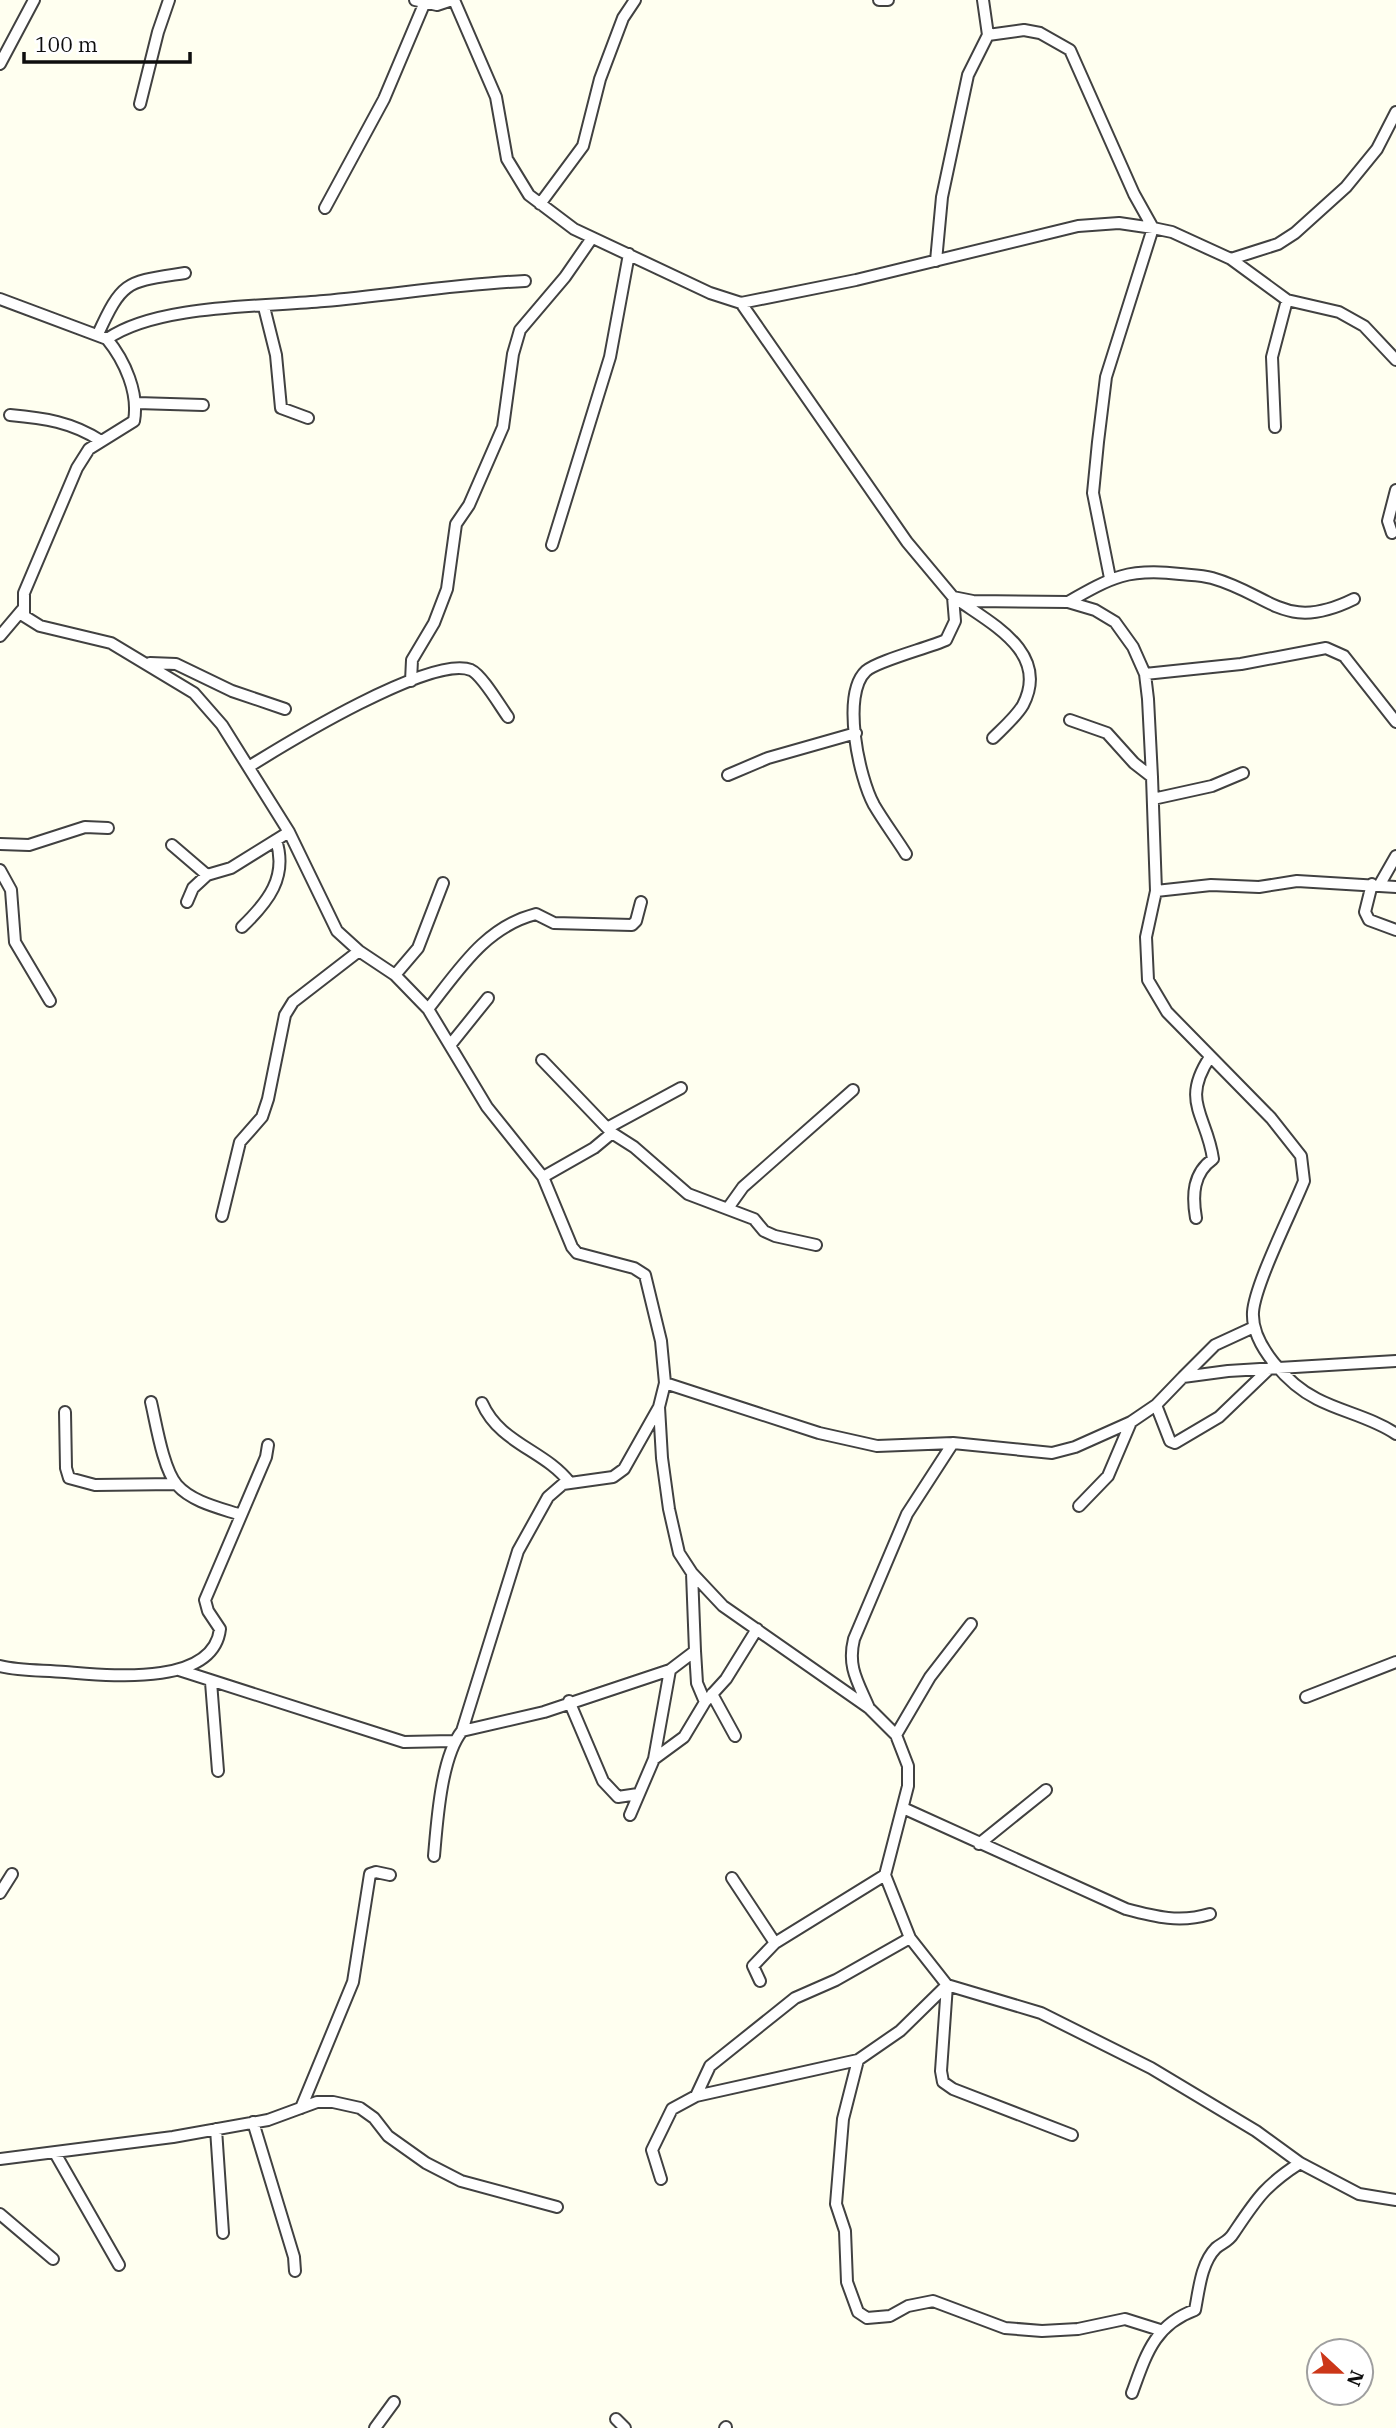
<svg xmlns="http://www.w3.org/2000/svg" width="1396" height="2428" viewBox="0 0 1396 2428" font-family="'IBM Plex Serif',serif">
  <rect width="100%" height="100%" fill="#fffff0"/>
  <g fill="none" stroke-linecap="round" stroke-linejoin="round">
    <g stroke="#414141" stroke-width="14">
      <path id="minor" d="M415,0L437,5L452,0
        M454,0L496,97L507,159L529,195L574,229L710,293L741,303L856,280L1078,226L1119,223L1153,228L1172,232L1231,259L1278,244L1295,233L1346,187L1377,149L1396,112
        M879,0H888
        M988,35L1024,30L1040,33L1070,50L1134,194L1153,228L1106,377L1098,442L1093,493L1110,578
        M0,64L34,0
        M140,104L158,32L169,0
        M540,204L583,146L600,79L623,18L635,0
        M325,208L384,99L425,2
        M1231,259L1287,300L1339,312L1364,326L1396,360
        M936,261L942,197L968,75L988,35L983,0
        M0,299L107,339C125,361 139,393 134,421L89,449L77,468L24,593V616L40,626L111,643L194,693L222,725L289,832L337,931L359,951L395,975L428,1009L487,1107L543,1177L572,1247L577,1253L634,1268L645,1275L661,1341L665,1383L659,1407L662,1458L669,1509L679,1553L692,1573L723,1606L869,1708L896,1735L908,1766V1786L885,1875L910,1938L947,1985L1041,2013L1151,2068L1256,2131L1300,2163L1359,2194L1396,2200
        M741,303L907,542L953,597L973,601L1068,602L1095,610L1115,622L1133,647L1145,674L1148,699L1152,777L1156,891L1146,937L1148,980L1167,1012L1271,1118L1301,1156L1304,1181C1292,1211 1255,1284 1253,1312C1251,1345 1289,1385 1317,1399C1342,1412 1373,1418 1396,1434
        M264,307L276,355L281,408L308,418
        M98,334C123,279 127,282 185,273
        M107,339C157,304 263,307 324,301C392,295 457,284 525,281
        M137,403L203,405
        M10,415C44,418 72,422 101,441
        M1275,427L1272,357L1287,300
        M1392,533L1388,521L1396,490
        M552,545L610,357L629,254
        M958,600C992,624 1050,653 1023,705C1016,717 1003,728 993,738
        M1068,602C1112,577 1128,568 1180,574C1190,575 1202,575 1212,578C1272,595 1285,633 1354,599
        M0,636L22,610
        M150,663L176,664L232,691L285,709
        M1145,674L1241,664L1326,648L1344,656L1396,722
        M411,681L412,660L434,623L447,589L456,524L469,505L503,427L513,354L520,330L565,277L592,238
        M1070,720L1107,733L1134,763L1152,777
        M250,766C287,743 432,654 471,670C482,675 500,706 508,717
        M728,775L768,758L856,733
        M1153,799L1212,786L1243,773
        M0,844L29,845L85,827L108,828
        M172,845L207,875
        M906,854C896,838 884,822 874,805C859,778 841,694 866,671C877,661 928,648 946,640L955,621L953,597
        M0,870L11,890L15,942L50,1001
        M1372,884L1365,912L1369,920L1396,930
        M1380,884L1396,856
        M1156,891L1211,885L1259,887L1297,881L1396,887
        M187,902L193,888L207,875L231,868L289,832
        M242,927C268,902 288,877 276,840
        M395,975L418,948L443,883
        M428,1009C459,970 485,927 536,914L554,923L632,925L636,921L641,902
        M451,1044L488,998
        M542,1060L612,1133L594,1148L543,1177
        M609,1127L681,1088
        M612,1133L634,1147L688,1194L754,1219L764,1231L775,1236L816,1245
        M728,1208L743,1187L853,1090
        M222,1216L240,1142L262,1117L268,1099L285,1015L293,1002L359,951
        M1196,1218C1192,1195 1193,1173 1213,1159C1207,1115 1180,1102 1210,1057
        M1183,1377L1215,1345L1254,1327
        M665,1383L819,1433L877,1446L953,1443L1052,1453L1075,1447L1131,1422L1156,1405L1183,1377L1228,1371L1396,1361
        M151,1402C156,1423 163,1469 177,1485C192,1502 220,1508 241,1515
        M482,1403C500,1444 545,1450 570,1483
        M1156,1405L1170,1441L1175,1443L1219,1417L1270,1368
        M65,1412L66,1468L69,1478L95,1485L176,1484
        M1079,1506L1108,1476L1131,1422
        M695,1651L697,1683L705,1702
        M0,1666C20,1671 44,1670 65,1672C105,1675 213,1688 220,1629L208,1611L205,1600L266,1457L268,1445
        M179,1670L404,1742L453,1741
        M211,1682L218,1771
        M712,1694L735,1736
        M1306,1697L1396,1662
        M569,1701L603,1781L618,1797L638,1794
        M869,1708C858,1682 847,1667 854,1639L907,1514L953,1443
        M462,1731L544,1712L670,1670
        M896,1735L930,1677L971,1624
        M654,1759L684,1737L705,1702L726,1679L757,1629
        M903,1808L1126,1909C1156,1917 1180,1923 1210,1914
        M630,1815L654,1759L670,1670L695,1651L692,1573
        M979,1844L1046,1790
        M434,1856C437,1822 441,1757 462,1731L518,1551L548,1497L563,1484L613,1477L624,1469L659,1407
        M732,1878L775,1943
        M0,1893L12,1874
        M760,1981L753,1966L775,1943L885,1875
        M947,1985L900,2031L858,2060L843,2119L836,2204L845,2231L847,2282L858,2312L867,2318L890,2316L908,2306L933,2301L1005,2328L1042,2331L1078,2329L1125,2319L1160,2330
        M947,1985L941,2071L943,2082L953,2089L1072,2135
        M696,2096L710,2066L795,1998L836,1980L910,1938
        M301,2108L353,1982L370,1874L376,1872L390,1875
        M253,2122L294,2257L295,2271
        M216,2129L223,2233
        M55,2153L119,2265
        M0,2159L173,2137L268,2120L317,2102H333L360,2108L374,2118L388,2136L426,2163L461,2181L557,2207
        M661,2179L652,2150L672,2109L696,2096L858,2060
        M0,2214L53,2259
        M1132,2393C1146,2355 1154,2325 1195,2310C1199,2290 1201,2263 1216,2248C1222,2243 1229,2241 1233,2234C1256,2200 1264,2186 1300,2163
        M616,2419L625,2428
        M375,2428L394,2402
        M725,2428L726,2427"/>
    </g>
    <use href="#minor" stroke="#fff" stroke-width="10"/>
  </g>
  <g transform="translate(1340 2372) rotate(112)"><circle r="33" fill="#ffffff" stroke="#9f9f9f" stroke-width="2"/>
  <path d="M0-5L12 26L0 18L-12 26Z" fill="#cc3719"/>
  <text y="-10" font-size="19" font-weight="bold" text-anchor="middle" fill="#0e0e0e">N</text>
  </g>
  <path d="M24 52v10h166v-10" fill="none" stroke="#0e0e0e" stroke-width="3.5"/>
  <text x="35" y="52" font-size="21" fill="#0e0e0e" stroke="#ffffff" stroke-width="5" paint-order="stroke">100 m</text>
</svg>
